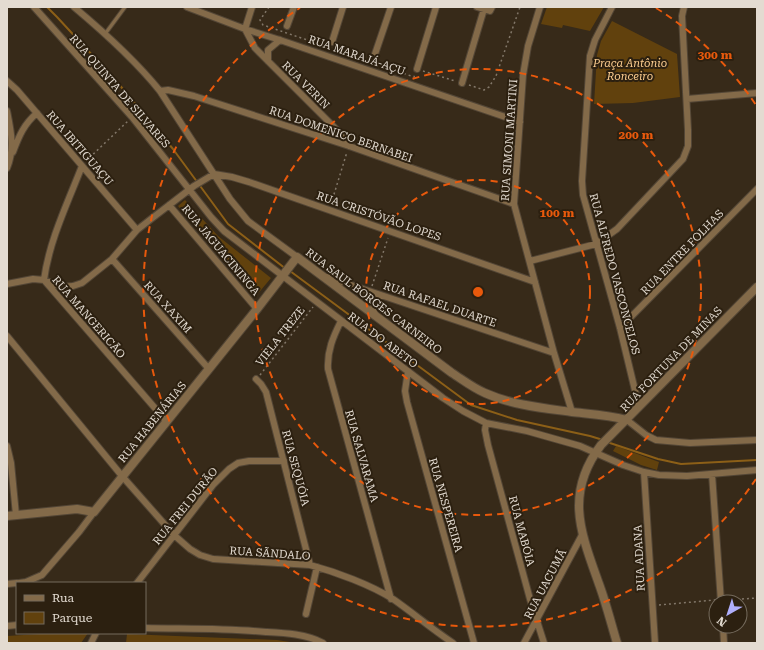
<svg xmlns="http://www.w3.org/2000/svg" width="764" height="650" viewBox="0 0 764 650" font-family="'Roboto Serif',serif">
  <rect width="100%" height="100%" fill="#372a19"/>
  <path fill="#61410d" d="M547,7H604L590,31L563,25L562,28L541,24Z
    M612,21L677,54L680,97L633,103L594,104L597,55L601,41Z
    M185,200L218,236L271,278L256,296H254L178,206Z
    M616,446L659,462L657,470L641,465L613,451Z
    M55,633H88L81,643H7V636Z
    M127,634L277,640L296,643H126Z"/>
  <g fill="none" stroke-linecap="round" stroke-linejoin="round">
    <path stroke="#8c5f17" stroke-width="2" d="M47,7L57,17L117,82L173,149L228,224L286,269
      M290,271L471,405L517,420L590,436L603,440
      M607,442L658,459L681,464L757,460"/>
    <g stroke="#534636" stroke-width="5">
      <path id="service" d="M105,34L125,7"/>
    </g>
    <g stroke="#534636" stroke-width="8">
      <path id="minor" d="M34,7L132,117L211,217L224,231L443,398L463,411L486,423L527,431L580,446L623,465L644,472L659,475L687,476L757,470
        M74,7C105,33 135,60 160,91L230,199L248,221L297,257
        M187,7L245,29L280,40L520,122
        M252,7L245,29L255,48L338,131L349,146
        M477,7L490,11L492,7
        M540,7L528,46L523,75L514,204L554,353L572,412
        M612,7L595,40L590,56L582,181L583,195L620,328L639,407
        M287,26L294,7
        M332,42L343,7
        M375,54L391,7
        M268,61V50L280,40
        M417,69L436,7
        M7,81L17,90L137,230
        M462,83L484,9
        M160,91L168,90L194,96L349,146L514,204
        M687,99L757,93
        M7,111C11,131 15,149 7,168
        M316,135C324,134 327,132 330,124
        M13,152C19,136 24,124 37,113
        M82,166C68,202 49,241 44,280L167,422
        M169,205L257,309
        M112,259L209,369
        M530,261L596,244L617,229L683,159L688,146V130L682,16L684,7
        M327,277L554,353
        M7,284L33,279L44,280L62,287L73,286L82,283L112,259L137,230L151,219L194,186L214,174L232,177L249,182L535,282
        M375,316L373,304L380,295
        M341,321C333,337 327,351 328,369L391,599
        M620,328L757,189
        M7,336L122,476L174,535L190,549L200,555L213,559L310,565C336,572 371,585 393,599C413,613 432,629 453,643
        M408,371L405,391L407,402L474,643
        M256,379L261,384L266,392L310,565
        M627,420L646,435L656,440L690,443L757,440
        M486,423L485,430L488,445L530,599L544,643
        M7,446L11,463L16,515
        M644,472L655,643
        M712,474L721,602
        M19,583L26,582L42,575L79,532L94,512
        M137,583L213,485L229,469L238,463L249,461H284
        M7,584L17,583
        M306,614L317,567
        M7,626L17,625
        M723,626L724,643
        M145,628C185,629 225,628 266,632C285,633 306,634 323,643
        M91,643L96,633
        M524,643L582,535"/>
    </g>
    <g stroke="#534636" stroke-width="10">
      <path id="tertiary" d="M7,516L77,509L94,512L257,309L297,257L452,373C463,380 473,388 485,393C512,405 543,408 572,412C590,414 609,415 627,420
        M617,643C611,623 606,603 599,584C581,533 564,494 601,445L757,287"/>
    </g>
    <path stroke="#827769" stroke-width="1.5" stroke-dasharray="2 3" stroke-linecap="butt" d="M269,7L260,20L263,25L328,47
      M333,49L414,77L415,74
      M423,71L455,81
      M469,85L484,90L489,87L496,76L520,7
      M86,161L128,121
      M331,204L347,152
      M372,286L388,238
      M260,375L313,307
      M727,600L757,598
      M659,605L715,600"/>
    <use href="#service" stroke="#836a49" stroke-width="3"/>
    <use href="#minor" stroke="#836a49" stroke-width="6"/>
    <use href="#tertiary" stroke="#836a49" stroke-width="8"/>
  </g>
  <g fill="none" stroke="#e8590c" stroke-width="2" stroke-dasharray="7 5">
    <circle cx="478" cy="292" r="112"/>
    <circle cx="478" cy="292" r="223"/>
    <path d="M756 479A335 335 0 1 1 300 8M656 8A335 335 0 0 1 756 105"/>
  </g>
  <g text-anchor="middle" stroke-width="4" stroke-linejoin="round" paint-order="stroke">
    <g font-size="11" fill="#e3dbd1" stroke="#2c2010">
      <text transform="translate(357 55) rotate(19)" y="4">RUA MARAJÁ-AÇU</text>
      <text transform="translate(306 85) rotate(45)" y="4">RUA VERIN</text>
      <text transform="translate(120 91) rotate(49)" y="4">RUA QUINTA DE SILVARES</text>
      <text transform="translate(341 134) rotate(19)" y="4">RUA DOMENICO BERNABEI</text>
      <text transform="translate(509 140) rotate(-86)" y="4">RUA SIMONI MARTINI</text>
      <text transform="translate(80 148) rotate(49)" y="4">RUA IBITIGUAÇU</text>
      <text transform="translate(379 216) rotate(19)" y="4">RUA CRISTÓVÃO LOPES</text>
      <text transform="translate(221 250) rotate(50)" y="4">RUA JAGUACININGA</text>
      <text transform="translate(682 252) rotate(-46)" y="4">RUA ENTRE FOLHAS</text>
      <text transform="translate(615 274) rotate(75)" y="4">RUA ALFREDO VASCONCELOS</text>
      <text transform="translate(374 301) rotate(37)" y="4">RUA SAUL BORGES CARNEIRO</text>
      <text transform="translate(440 304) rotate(19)" y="4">RUA RAFAEL DUARTE</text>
      <text transform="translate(168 307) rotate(48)" y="4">RUA XAXIM</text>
      <text transform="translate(89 317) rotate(49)" y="4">RUA MANGERICÃO</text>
      <text transform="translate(280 336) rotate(-52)" y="4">VIELA TREZE</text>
      <text transform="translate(383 340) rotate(37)" y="4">RUA DO ABETO</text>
      <text transform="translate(671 359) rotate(-46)" y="4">RUA FORTUNA DE MINAS</text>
      <text transform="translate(152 422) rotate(-51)" y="4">RUA HABENÁRIAS</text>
      <text transform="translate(362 456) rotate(74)" y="4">RUA SALVARAMA</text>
      <text transform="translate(296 468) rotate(75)" y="4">RUA SEQUÓIA</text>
      <text transform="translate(446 505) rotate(74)" y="4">RUA NESPEREIRA</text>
      <text transform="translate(185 506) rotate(-51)" y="4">RUA FREI DURÃO</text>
      <text transform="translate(522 531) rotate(75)" y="4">RUA MABÓIA</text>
      <text transform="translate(270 553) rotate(4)" y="4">RUA SÃNDALO</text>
      <text transform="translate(639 558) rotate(-93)" y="4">RUA ADANA</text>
      <text transform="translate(545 584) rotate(-62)" y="4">RUA UACUMÃ</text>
    </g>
    <g font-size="11" font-style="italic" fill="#fbcc8f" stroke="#2c2010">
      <text x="630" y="67">Praça Antônio<tspan x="630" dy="13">Ronceiro</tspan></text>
    </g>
  </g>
  <circle cx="478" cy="292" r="6" fill="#e8590c" stroke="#2c2010" stroke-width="2"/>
  <g font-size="12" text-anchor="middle" font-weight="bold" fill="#e8590c" stroke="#2c2010" stroke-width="4" stroke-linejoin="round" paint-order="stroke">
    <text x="715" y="59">300 m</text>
    <text x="636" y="139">200 m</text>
    <text x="557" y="217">100 m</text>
  </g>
  <rect width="764" height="650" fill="none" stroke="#e3dbd1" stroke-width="16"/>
  <rect x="16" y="582" width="130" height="52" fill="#2c2010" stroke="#756b5d"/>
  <rect x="24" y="595" width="20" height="6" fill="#836a49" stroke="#756b5d"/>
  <text x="52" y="602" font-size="12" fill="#e3dbd1">Rua</text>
  <rect x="24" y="612" width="20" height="12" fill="#61410d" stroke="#756b5d"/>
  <text x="52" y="622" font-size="12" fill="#e3dbd1">Parque</text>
  <g transform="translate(728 614) rotate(219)"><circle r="19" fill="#2c2010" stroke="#756b5d"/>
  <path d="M0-3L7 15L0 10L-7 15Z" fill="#afaefa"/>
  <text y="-6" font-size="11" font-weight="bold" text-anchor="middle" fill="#e3dbd1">N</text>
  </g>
</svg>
